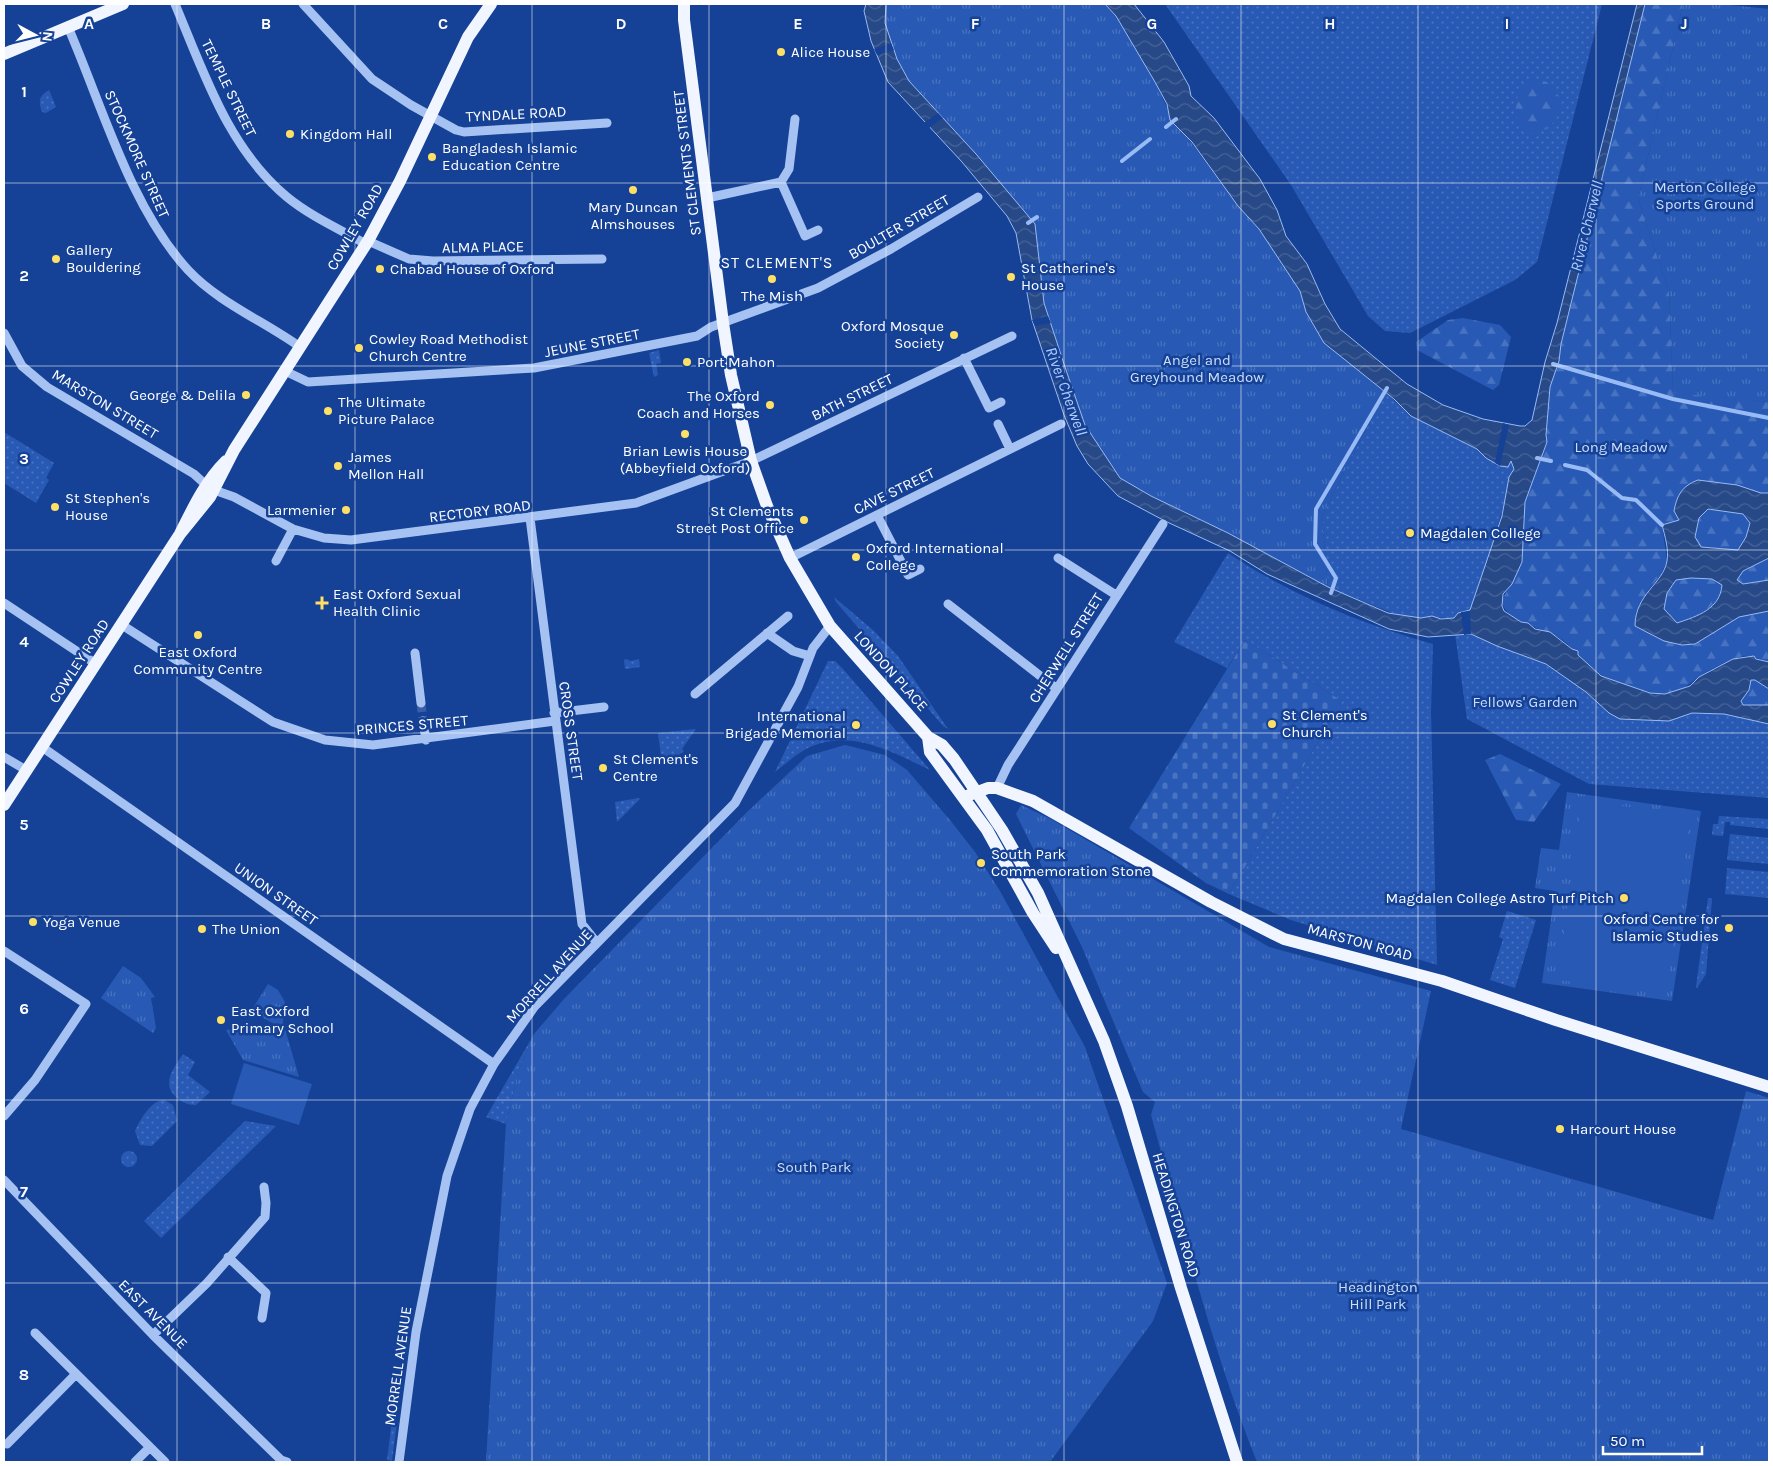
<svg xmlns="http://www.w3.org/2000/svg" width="1773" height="1466" viewBox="0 0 1773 1466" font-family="Karla,sans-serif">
  <defs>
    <pattern id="grass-dots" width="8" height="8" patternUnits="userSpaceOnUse" patternTransform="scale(1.25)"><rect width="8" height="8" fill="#285ab5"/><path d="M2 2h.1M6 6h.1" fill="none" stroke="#4873c0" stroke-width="1.8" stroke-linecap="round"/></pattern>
    <pattern id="forest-firs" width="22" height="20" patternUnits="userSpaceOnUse" patternTransform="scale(1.25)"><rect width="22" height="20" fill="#285ab5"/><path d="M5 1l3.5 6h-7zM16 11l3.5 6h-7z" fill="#4873c0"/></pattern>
    <pattern id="cemetery-stones" width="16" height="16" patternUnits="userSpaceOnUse" patternTransform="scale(1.25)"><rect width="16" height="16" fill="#285ab5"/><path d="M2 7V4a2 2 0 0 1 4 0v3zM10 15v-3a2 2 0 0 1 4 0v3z" fill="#4873c0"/></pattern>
    <pattern id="park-tufts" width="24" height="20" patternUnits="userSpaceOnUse" patternTransform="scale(1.25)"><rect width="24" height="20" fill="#285ab5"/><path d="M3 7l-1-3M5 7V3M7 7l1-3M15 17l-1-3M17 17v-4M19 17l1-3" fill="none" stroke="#4873c0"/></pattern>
    <pattern id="water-waves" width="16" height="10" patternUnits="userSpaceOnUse" patternTransform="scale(1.25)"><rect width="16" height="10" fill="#274987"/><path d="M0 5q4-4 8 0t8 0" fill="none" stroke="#476499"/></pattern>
  </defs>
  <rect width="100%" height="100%" fill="#154296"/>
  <path fill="url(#grass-dots)" d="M1165,4H1602L1537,262L1515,280L1410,333L1385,331L1368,316L1291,185Z
    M49,90L56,107L46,113L42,112C38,101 39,96 49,90Z
    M659,350L661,363L656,364L658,375L654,377L649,353Z
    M1385,392L1411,416L1477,449L1486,458L1511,460L1514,469L1489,557L1470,611L1454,618L1402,617L1328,587L1322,516Z
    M4,432L54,463L46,478L49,480L36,503L4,483Z
    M1228,553C1290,595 1362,624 1433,644L1431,712L1437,965L1291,920L1229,894L1342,701L1245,640L1227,668L1174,642Z
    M834,597L874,631L898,656L948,729L943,726L836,602Z
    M1455,634H1471L1497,646L1546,664L1586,692L1609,713L1669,721L1692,713L1724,714L1769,724V798L1589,784L1467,719Z
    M626,659L631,661L639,659L640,667L625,669L624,660Z
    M828,661H835L843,669L930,770C890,751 850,727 806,749C795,755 784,765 775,772Z
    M696,729L682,749L684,751L665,766L662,764L658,733Z
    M639,798L640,799L617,822L615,802Z
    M1719,816L1769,819V829L1730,825V822H1725L1723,836L1712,835L1713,824H1718Z
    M1730,834L1769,838V864L1727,860Z
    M1727,868L1769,872V898L1725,894Z
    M1708,898H1712L1706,974L1697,988L1696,987Z
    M1507,911L1536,920L1515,988L1490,980L1503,939L1499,937Z
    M534,1034L518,1072L506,1124L486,1117Z
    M183,1054L195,1062L188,1075L210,1092L196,1105C187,1105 182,1102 175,1096C161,1083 175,1066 183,1054Z
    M164,1100L173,1105L177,1121L152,1146L140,1145L135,1131C140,1120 151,1100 164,1100Z
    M245,1121L276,1126L161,1238L144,1221Z
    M121 1159a8 8 0 1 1 16 0a8 8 0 1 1-16 0Z
    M392,1421L397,1422L392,1461L387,1460Z"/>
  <path fill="url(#forest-firs)" d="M1645,4H1683L1638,199L1669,292L1673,392L1769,402V493H1761L1737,485L1679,520L1662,525L1667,561L1660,576L1649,589L1635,614L1695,644L1739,617L1769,611V662C1763,660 1750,655 1744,656C1733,658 1708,670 1699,677C1687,685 1682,692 1666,694C1657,695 1649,692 1640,689C1628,685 1612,684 1601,676C1585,665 1574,647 1558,637C1543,627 1504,623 1502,600L1522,562L1525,502L1547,443L1546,435L1550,387L1559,361L1561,344Z
    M1533,79L1547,82L1562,100C1561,112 1556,122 1546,129C1513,150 1505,91 1533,79Z
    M1463,318L1500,325L1511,337L1499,385L1493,390L1417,350L1416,342L1448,320Z
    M1708,509L1743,514L1750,523L1746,537L1738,550L1701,547L1695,537L1699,518Z
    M1769,558V580L1743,584L1737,580L1743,571Z
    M1691,578L1712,579L1722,585C1719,609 1698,616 1677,623L1663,609L1667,593L1676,580Z
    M1751,680H1755L1769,689V705H1743L1741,701L1749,690Z
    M1500,754L1561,784L1534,822L1516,820L1485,760Z"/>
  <path fill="url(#cemetery-stones)" d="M1245,640L1342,701L1229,894L1206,883L1129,828Z"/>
  <path fill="url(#park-tufts)" d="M886,4H1105L1116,16L1155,82L1170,114L1238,206L1259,229L1290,275L1300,291L1306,312L1324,343L1385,392L1322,516L1328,587L1228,533L1151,496L1120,478L1085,425L1066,370L1044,303L1035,224L909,81C897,61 877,28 886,4Z
    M1683,4H1720L1769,9V402L1673,393L1669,292L1638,199Z
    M845,745L885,755L907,770L950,820L975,852L1000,891L1085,1047L1167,1283L1153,1321L1050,1462H486L506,1124L518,1072L534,1034L564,999L748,811L807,756Z
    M1567,792L1701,811L1672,1001L1542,983L1555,891L1535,888L1541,848L1559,850Z
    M1021,805L1049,818L1269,947L1431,991L1401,1129L1713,1220L1746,1091L1769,1098V1462H1257C1212,1350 1183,1231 1151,1115L1155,1102L1143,1092L1082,947L1016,814Z
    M123,966L141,978L155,997L151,998L156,1028L153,1033L101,998Z
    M268,984L278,990L285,1002L283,1022L299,1077L243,1060L226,1030L241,1028L272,1032L274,1024L251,1011Z"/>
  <path fill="#285ab5" d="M1759,250L1769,251V369L1747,367Z
    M1582,801L1690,815L1666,994L1558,980Z
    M244,1063L312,1084L299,1125L231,1104Z"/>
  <path fill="url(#water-waves)" stroke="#98bbf5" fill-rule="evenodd" d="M866,4H886L885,23L897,59L909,81L976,154L1035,224L1044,303L1066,370L1085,425L1120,478L1151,496L1228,533L1328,587L1388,613L1421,618L1432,616L1441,619L1454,618L1458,613L1470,610L1502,516L1509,477L1514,469L1511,461L1508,467L1500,466L1486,458L1477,449L1411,416L1394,399L1324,343L1306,312L1300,291L1259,229L1238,206L1192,142L1170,120L1167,104L1155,82L1116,16L1105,4H1134L1164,42L1189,86L1191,96L1214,118L1260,179L1277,210L1286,236L1307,264L1325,304L1340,329L1407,384L1443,405L1483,419L1520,426H1525L1532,420L1545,362L1557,323L1637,4H1645L1561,344L1559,361L1550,387L1546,435L1547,442L1525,502L1522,562L1512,584L1503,594L1502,606L1504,611L1521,622L1528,623L1535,629L1550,632L1572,649L1578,651V655L1601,676L1650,693L1665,694L1690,686L1699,677L1733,659L1754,656L1756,659L1769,662V689L1755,680H1751L1749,690L1741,701L1743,705H1769V724L1724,714L1692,713L1669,721L1620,719L1609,713L1586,692L1546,664L1497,646L1471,634L1428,637L1389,629L1267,574L1230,551L1165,521L1118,496L1088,464L1077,446L1064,415L1032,320L1016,233L1007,216L962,162L888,82L871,41L864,11Z
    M1698,480L1737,485L1761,493H1769V558L1743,571L1737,580L1743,584L1769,580V611L1739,617L1695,644L1682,645L1664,641L1635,626C1635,594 1663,584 1667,561C1669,550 1665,536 1662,525L1679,520L1674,511C1677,495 1682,486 1698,480ZM1708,509L1743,514L1750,523L1746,537L1738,550L1701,547L1695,537L1699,518ZM1691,578L1712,579L1722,585C1720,609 1698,616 1677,623L1664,609L1667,593L1676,580Z"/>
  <path fill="#154296" d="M891,43L894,50L877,55L874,49Z
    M938,113L943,118L929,128L924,123Z
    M1048,316L1051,323L1035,326L1032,320Z
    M1503,423L1509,425L1500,466L1495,463Z
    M1470,611L1471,634L1464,635L1461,612Z"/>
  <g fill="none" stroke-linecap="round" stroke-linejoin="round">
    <path stroke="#98bbf5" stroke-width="4" d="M1166,127L1176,119
      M1122,161L1150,139
      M1028,223L1037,217
      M1553,364L1673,399L1769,418
      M1537,458L1551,461
      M1565,465L1587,470L1622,498L1636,500L1662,525
      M1331,593L1336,578L1315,544L1316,509L1387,388"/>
    <path stroke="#385ea6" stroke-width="9" stroke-dasharray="9 4.5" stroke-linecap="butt" d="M421,703L423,721"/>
    <path stroke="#a6c2f2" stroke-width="9" d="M175,4C204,73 228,148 287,197C310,216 341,230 366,244
      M303,4L372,79L411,105L456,130L464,132L607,123
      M68,27C102,105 130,207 188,270C219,303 264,321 300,347
      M781,182L805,236L818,230
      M707,198L781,182L789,169L795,119
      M368,241L409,259L433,261L602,259
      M4,333L22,366L47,387L194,474L206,485
      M964,358L989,408L1001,402
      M285,371L308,382L534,368L697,336L711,327L818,288L891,249L978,197
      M998,424L1010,449
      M214,490L234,497L293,529L324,538L351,540L636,503L751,461L1012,336
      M877,515L908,575L920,569
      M530,518L582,924L597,943
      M790,558L1061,424
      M1058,558L1116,595
      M276,561L293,529
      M4,603L96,664
      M948,604L1057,689
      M122,625L273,722L325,740L373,745L555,721
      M767,633L793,651L810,656
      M415,653L421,703
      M695,694L788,616
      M554,713L604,707
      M423,721L426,740
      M42,747L494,1064
      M4,757L26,770
      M997,788L1008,765L1163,524
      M4,951L86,1004L35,1080L4,1116
      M4,1180L153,1335L281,1460L287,1462
      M228,1257L266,1293L262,1318
      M35,1333L165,1462
      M153,1335L207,1283L265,1217L266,1203L264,1187
      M7,1444L76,1374
      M135,1462L150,1447
      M399,1462L416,1332L447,1176L470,1109L494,1064L535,1006L735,803L798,687L813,648L830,626"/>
    <path stroke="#f1f5ff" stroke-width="12" d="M684,4V20L723,323L731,375L751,461L767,506L790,558L830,626L928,737L942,745L954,759L1002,830L1038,893L1104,1041L1127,1106L1181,1288L1237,1462
      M4,54L123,4
      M180,534L210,497L234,450L368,241L400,181L468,37L491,4
      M928,737L930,752L987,830L1033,913L1056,948
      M964,797L988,788H997L1033,801L1211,902L1284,939L1442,981L1556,1020L1769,1087
      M4,805L180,534C193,508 205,482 226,461"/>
  </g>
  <path fill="none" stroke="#fff" stroke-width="1" stroke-opacity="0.55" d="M177,4V1462M355,4V1462M532,4V1462M709,4V1462M886,4V1462M1064,4V1462M1241,4V1462M1418,4V1462M1596,4V1462M4,183H1769M4,366H1769M4,550H1769M4,733H1769M4,916H1769M4,1100H1769M4,1283H1769"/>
  <g fill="#ffe067" stroke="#154296" stroke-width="2">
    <circle cx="781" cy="52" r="5"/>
    <circle cx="290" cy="134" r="5"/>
    <circle cx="432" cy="157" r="5"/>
    <circle cx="633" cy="190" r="5"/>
    <circle cx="56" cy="259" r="5"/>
    <circle cx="380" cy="269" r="5"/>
    <circle cx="1011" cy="277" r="5"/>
    <circle cx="772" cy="279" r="5"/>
    <circle cx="954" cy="335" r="5"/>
    <circle cx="359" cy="348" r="5"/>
    <circle cx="687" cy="362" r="5"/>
    <circle cx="246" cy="395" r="5"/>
    <circle cx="770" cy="405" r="5"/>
    <circle cx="328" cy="411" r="5"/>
    <circle cx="685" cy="434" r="5"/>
    <circle cx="338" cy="466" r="5"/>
    <circle cx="55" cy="507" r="5"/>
    <circle cx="346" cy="510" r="5"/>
    <circle cx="804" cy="520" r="5"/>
    <circle cx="1410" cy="533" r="5"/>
    <circle cx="856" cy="557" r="5"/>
    <path d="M319.5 595.5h5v5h5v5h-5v5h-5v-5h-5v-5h5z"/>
    <circle cx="198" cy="635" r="5"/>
    <circle cx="1272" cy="724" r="5"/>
    <circle cx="856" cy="725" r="5"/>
    <circle cx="603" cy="768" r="5"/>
    <circle cx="981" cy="863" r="5"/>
    <circle cx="1624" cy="898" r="5"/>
    <circle cx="33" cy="922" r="5"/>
    <circle cx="1729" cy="928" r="5"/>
    <circle cx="202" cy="929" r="5"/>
    <circle cx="221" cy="1020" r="5"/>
    <circle cx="1560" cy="1129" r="5"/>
  </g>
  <g text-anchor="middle" stroke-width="5" stroke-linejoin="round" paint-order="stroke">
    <g font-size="15" fill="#fff" stroke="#154296" text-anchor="start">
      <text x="791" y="57">Alice House</text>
      <text x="300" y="139">Kingdom Hall</text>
      <text x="442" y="153">Bangladesh Islamic<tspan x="442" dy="17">Education Centre</tspan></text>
      <text x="633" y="212" text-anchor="middle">Mary Duncan<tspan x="633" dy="17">Almshouses</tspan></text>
      <text x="66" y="255">Gallery<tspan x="66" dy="17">Bouldering</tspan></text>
      <text x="1021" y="273">St Catherine's<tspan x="1021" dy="17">House</tspan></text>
      <text x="390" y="274">Chabad House of Oxford</text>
      <text x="772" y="301" text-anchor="middle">The Mish</text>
      <text x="944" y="331" text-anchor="end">Oxford Mosque<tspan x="944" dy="17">Society</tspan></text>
      <text x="369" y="344">Cowley Road Methodist<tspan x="369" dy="17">Church Centre</tspan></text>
      <text x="697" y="367">Port Mahon</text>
      <text x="236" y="400" text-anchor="end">George &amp; Delila</text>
      <text x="760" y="401" text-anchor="end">The Oxford<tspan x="760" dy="17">Coach and Horses</tspan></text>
      <text x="338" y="407">The Ultimate<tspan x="338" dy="17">Picture Palace</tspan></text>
      <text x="685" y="456" text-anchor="middle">Brian Lewis House<tspan x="685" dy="17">(Abbeyfield Oxford)</tspan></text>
      <text x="348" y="462">James<tspan x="348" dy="17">Mellon Hall</tspan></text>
      <text x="65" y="503">St Stephen's<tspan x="65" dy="17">House</tspan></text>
      <text x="336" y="515" text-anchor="end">Larmenier</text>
      <text x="794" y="516" text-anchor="end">St Clements<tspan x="794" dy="17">Street Post Office</tspan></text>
      <text x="1420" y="538">Magdalen College</text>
      <text x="866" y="553">Oxford International<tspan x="866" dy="17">College</tspan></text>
      <text x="333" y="599">East Oxford Sexual<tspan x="333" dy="17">Health Clinic</tspan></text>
      <text x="198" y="657" text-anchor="middle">East Oxford<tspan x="198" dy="17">Community Centre</tspan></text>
      <text x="1282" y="720">St Clement's<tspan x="1282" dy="17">Church</tspan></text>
      <text x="846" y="721" text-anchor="end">International<tspan x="846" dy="17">Brigade Memorial</tspan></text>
      <text x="613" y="764">St Clement's<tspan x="613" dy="17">Centre</tspan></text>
      <text x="991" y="859">South Park<tspan x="991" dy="17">Commemoration Stone</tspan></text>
      <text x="1614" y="903" text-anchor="end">Magdalen College Astro Turf Pitch</text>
      <text x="1719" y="924" text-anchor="end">Oxford Centre for<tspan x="1719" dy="17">Islamic Studies</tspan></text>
      <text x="43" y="927">Yoga Venue</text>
      <text x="212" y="934">The Union</text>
      <text x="231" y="1016">East Oxford<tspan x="231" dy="17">Primary School</tspan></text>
      <text x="1570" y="1134">Harcourt House</text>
    </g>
    <g font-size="15" fill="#fff" stroke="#154296">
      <text transform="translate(229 88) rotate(64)" y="5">TEMPLE STREET</text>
      <text transform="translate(516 114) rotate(-3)" y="5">TYNDALE ROAD</text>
      <text transform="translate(137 154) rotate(66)" y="5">STOCKMORE STREET</text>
      <text transform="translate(687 163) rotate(-97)" y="5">ST CLEMENTS STREET</text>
      <text transform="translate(355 227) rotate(-60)" y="5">COWLEY ROAD</text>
      <text transform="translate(899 227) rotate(-30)" y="5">BOULTER STREET</text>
      <text transform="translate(483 247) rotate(-1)" y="5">ALMA PLACE</text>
      <text transform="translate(592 343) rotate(-11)" y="5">JEUNE STREET</text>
      <text transform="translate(852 397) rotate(-26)" y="5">BATH STREET</text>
      <text transform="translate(105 404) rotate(31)" y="5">MARSTON STREET</text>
      <text transform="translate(894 491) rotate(-26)" y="5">CAVE STREET</text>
      <text transform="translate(480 511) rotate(-7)" y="5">RECTORY ROAD</text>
      <text transform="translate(1066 648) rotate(-58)" y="5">CHERWELL STREET</text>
      <text transform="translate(79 661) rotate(-57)" y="5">COWLEY ROAD</text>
      <text transform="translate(891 671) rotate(48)" y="5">LONDON PLACE</text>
      <text transform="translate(412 725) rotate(-5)" y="5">PRINCES STREET</text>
      <text transform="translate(571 731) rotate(82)" y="5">CROSS STREET</text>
      <text transform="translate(276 894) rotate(35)" y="5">UNION STREET</text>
      <text transform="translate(1360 942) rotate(15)" y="5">MARSTON ROAD</text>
      <text transform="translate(549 976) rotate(-48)" y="5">MORRELL AVENUE</text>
      <text transform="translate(1176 1215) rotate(73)" y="5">HEADINGTON ROAD</text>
      <text transform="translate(153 1314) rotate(45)" y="5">EAST AVENUE</text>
      <text transform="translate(398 1366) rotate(-82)" y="5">MORRELL AVENUE</text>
    </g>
    <g font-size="15" fill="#cddffc" stroke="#154296">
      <text x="1705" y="192">Merton College<tspan x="1705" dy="17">Sports Ground</tspan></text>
      <text x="1197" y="365">Angel and<tspan x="1197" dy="17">Greyhound Meadow</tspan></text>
      <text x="1621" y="452">Long Meadow</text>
      <text x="1525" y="707">Fellows' Garden</text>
      <text x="814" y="1172">South Park</text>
      <text x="1378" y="1292">Headington<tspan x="1378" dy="17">Hill Park</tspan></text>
    </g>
    <g font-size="16" font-style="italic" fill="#b2ccf8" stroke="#154296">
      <text transform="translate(1586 226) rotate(-76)" y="6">River Cherwell</text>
      <text transform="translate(1067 391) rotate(70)" y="6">River Cherwell</text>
    </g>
    <g font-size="16" letter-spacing="1" fill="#fff" stroke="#154296">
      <text x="777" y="268">ST CLEMENT'S</text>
    </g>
  </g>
  <g font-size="16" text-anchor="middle" font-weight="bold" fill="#fff" stroke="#154296" stroke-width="5" stroke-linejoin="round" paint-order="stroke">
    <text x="89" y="29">A</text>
    <text x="266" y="29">B</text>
    <text x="443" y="29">C</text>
    <text x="621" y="29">D</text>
    <text x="798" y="29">E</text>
    <text x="975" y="29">F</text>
    <text x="1152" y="29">G</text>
    <text x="1330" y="29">H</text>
    <text x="1507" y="29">I</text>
    <text x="1684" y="29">J</text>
    <text x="24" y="97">1</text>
    <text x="24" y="281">2</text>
    <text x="24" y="464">3</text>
    <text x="24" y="647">4</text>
    <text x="24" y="830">5</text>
    <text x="24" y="1014">6</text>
    <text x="24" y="1197">7</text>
    <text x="24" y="1380">8</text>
  </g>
  <rect width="1773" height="1466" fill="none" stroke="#ffffff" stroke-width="10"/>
  <g transform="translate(35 35) rotate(97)" stroke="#154296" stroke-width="4" paint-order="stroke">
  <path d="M0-4L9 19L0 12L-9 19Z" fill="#ffffff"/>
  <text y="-8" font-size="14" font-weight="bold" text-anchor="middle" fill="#ffffff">N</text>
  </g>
  <path d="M1603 1446v8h99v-8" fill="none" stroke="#ffffff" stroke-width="2.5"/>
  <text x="1610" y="1446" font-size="15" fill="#ffffff" stroke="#154296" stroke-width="4" paint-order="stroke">50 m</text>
</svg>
